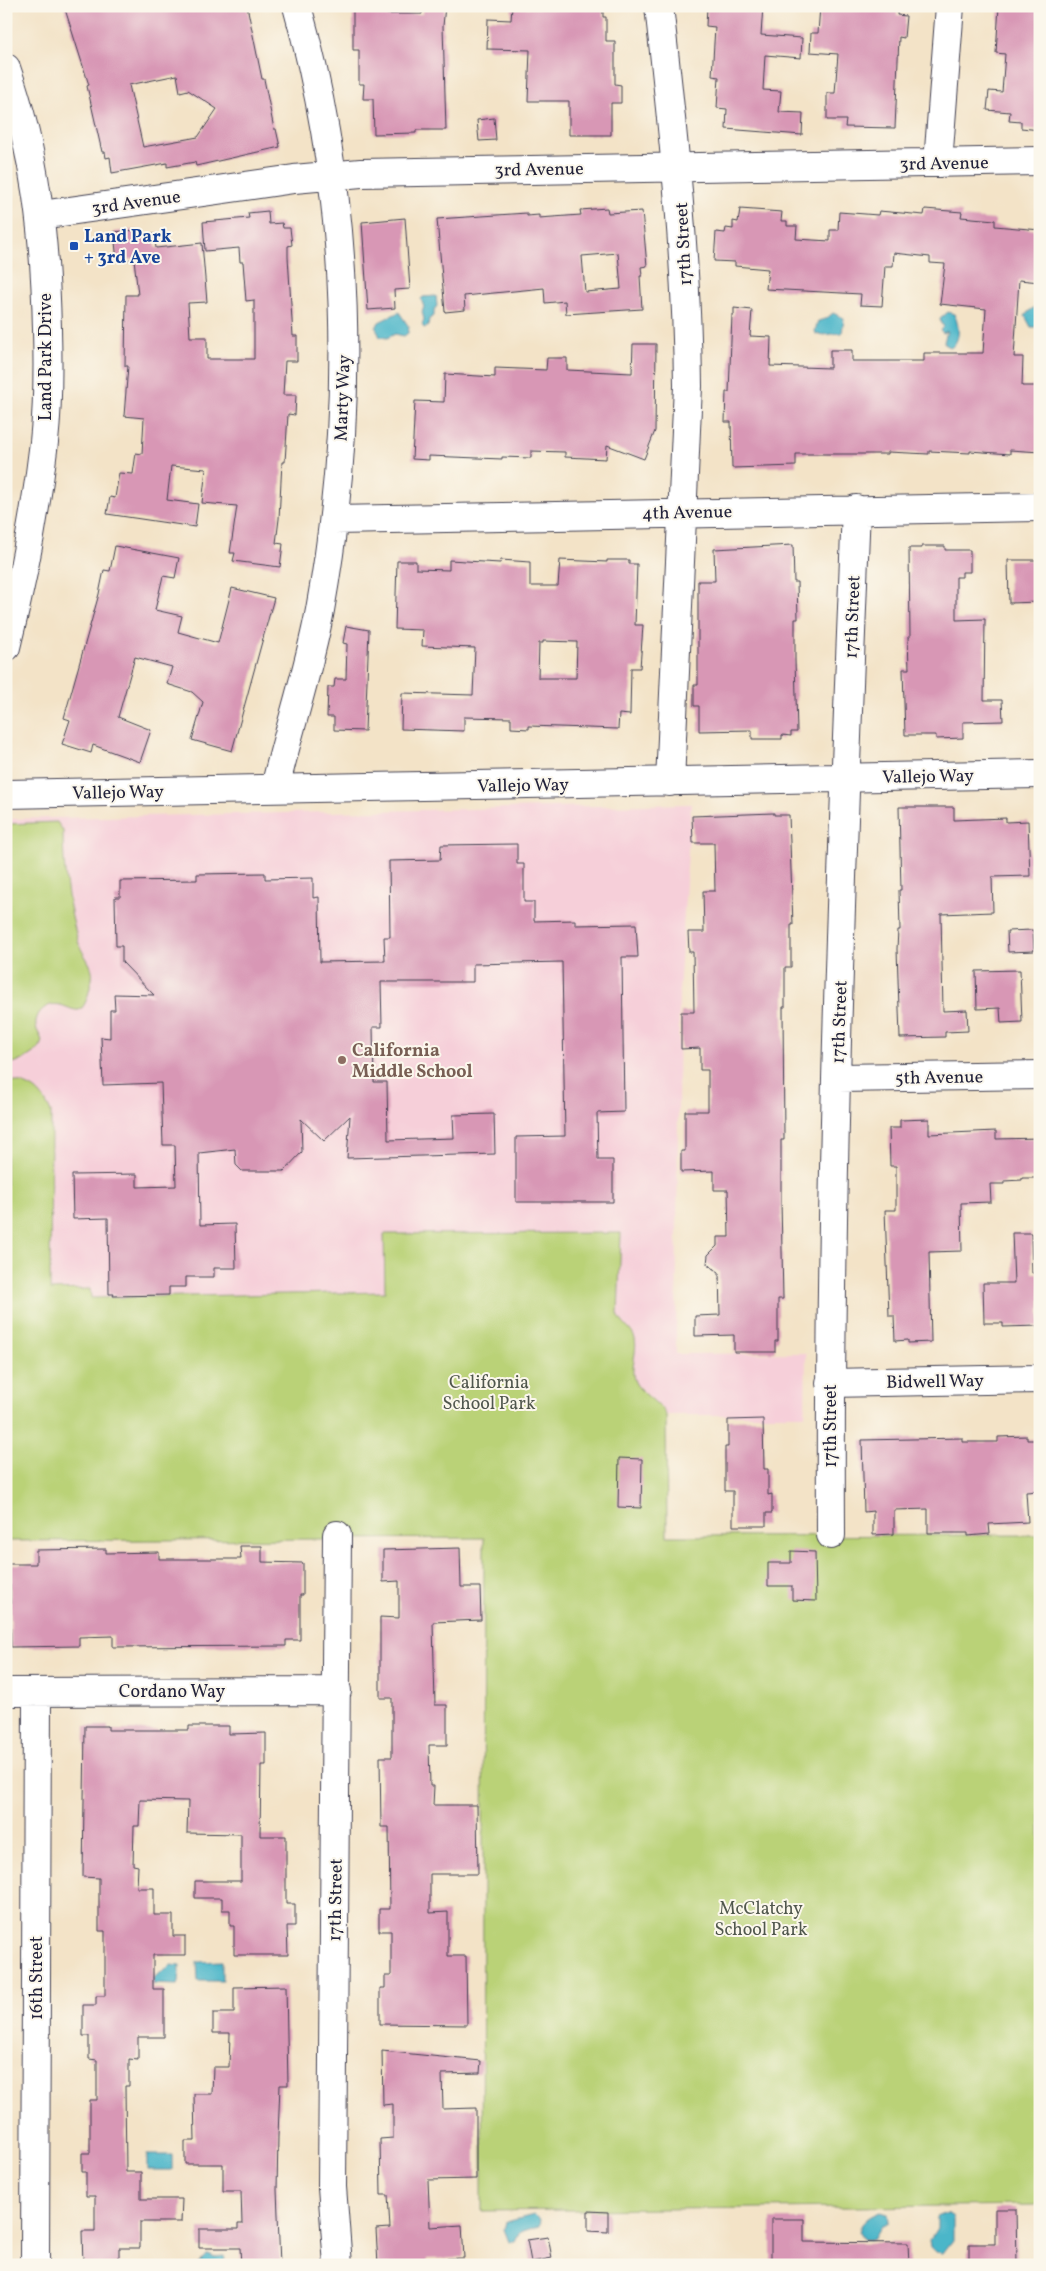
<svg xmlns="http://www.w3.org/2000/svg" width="1046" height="2271" viewBox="0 0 1046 2271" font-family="Vollkorn,serif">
  <rect width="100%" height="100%" fill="#fbf7ec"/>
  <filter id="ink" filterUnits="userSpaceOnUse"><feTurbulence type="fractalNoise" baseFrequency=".02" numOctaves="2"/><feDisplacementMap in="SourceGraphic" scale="10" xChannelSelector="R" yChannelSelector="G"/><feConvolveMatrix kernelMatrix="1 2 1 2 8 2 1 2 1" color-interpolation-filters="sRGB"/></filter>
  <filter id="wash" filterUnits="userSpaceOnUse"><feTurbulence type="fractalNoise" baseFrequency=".0096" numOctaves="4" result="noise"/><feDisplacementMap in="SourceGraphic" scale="20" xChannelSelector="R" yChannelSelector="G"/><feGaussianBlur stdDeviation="1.12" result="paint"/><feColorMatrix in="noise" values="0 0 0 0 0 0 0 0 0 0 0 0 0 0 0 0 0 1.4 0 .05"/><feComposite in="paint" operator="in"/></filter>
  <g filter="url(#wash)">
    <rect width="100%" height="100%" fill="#f3e3c7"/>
    <path fill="#f6cfd9" d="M691,804L679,993L676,1354L806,1353L805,1415H666L662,1408L635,1383L633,1375L635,1341L633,1333L619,1319L618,1314L621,1233L384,1234L385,1292L50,1299L49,1205L52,1128H6V819Z"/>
    <path fill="#bad277" stroke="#6e7a59" d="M57,822L63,831C63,868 68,908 79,944C83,956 95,966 92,979C90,986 87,1007 79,1010C73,1011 66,1006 60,1005C47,1002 34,1013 36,1027C37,1032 41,1036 42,1041L39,1049L23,1060L6,1065V824Z
      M6,1080C31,1084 40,1089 51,1112L50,1290L90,1289L91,1298L385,1292L384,1234L621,1233L618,1314C621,1324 632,1329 635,1339C638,1352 629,1369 635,1382C640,1393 659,1402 666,1415L667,1536L1040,1535V2205L482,2211L484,1538L6,1541Z"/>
    <path fill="#4cb6c9" stroke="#376c82" d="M436,296L437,306L434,310V316L429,319L428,326L424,328L422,325L424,319L422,312L424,307L421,299L423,297Z
      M1035,307L1040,313V327H1031L1025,316L1029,311Z
      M399,312L409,327L408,333L404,336L395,334L387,338L380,337L376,328L379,322Z
      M948,312L954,314C959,324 961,339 952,347L947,346L944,342L947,331L943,333L940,330L944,326L941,324L940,319Z
      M833,313L844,318L842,333L822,335L816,334L815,331L818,321L826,319Z
      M222,1961V1981H198L197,1962Z
      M171,1965L180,1966L179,1983L177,1985L153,1984V1978Z
      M147,2155H172V2170H147Z
      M880,2212L888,2214L889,2223L880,2227L873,2239L863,2238L859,2232C861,2221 870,2216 880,2212Z
      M947,2213L953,2217V2240L943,2253L936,2252L931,2247L930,2240L937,2229V2217Z
      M534,2215L540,2219L539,2226L520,2232L515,2242H509L504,2229L506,2222Z
      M208,2254L214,2257L224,2256L225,2259L223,2265H197Z"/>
    <g id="blocks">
      <path fill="#d897b5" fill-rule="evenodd" d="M64,6H247L262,79H264L274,129H276L280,147L196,166L195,162L167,167V163L112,173L110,157L106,158L105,152H102L87,86L89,85ZM177,75L180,92L188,90L217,109L198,137L143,147L129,85Z
        M422,6H445L443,26L446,130H416V133L374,134L373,99H363L364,84H359V50H353V9L387,10V14H422Z
        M559,6H603V17H606V41H615V84L621,85V103H611V135H569V101H528L530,50L487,49L488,19L511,20L512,7L559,9Z
        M707,6H763L761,35L802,38L801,58L765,55L763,90L781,91L779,112L803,113L802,135L726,129L727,109L717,108L719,77L712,76L715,27L706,26Z
        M820,6H898L897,15L906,16L904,38L899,37L895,128L845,127L846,120H827V93H835L838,54L810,52L811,33H818Z
        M999,6H1040V130L1021,128V122L1009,121L1010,112L987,110L989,91L1002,92L1005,54L996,53Z
        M494,118L496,140L479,141L477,120Z
        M607,208L608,213L642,211L647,266L641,267L642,276H640L642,309L566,314L565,301L545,303L544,288L464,296L465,310L445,312L437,219L527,213V216L539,215V218L581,215L580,210ZM618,253L621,289L585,292L582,256Z
        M740,209L782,212L781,221H787V226H797L796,239L830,241V230H838L839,212L878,215L879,211L924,215L925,209L962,212L961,217L995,220V226L1040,230V282L1019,280L1014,357H1023L1022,386H1040V452L1010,450V454L970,451V453L929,451V454L888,452V454H796V466L732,468L731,422H725L726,392H729L732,315H734V308L752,310L750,336L771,337L770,366L830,368V350H852V361H924V353H983L986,309L940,304L945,264L930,263V257L894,253L893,266H885L882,306L860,305L861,294L766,289L768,269L735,266V262L714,261L716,232L725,233L726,228L733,229V221L738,222Z
        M268,211L269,224L282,223L283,228H290L292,245L288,246V257L293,336H297V361H285L283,395H296L295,415L288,414L285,462H282L279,519L276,543L283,544L280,567L233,561L235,553H230L237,506L202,503L206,469L171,466L167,500L198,504L195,527L107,514L110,497L115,498L119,473L133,474L136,453L142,454L144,418L124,416L128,366H125L126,295H138L134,259L117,261L114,232L136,230L137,235L154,234L156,248L202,243L207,302L188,303L190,337H207V359H254V300L246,301L243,262H240L239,248L205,251L203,222L249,218L248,213Z
        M405,218L410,289L394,290L395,308L368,310L362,222Z
        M633,344H656L655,431L644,459L607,445L606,459L565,457V452L531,451V458L502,457V459L429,456V460L412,459L415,401L444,402L445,374L495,377V368L546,370L547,358H567V370L632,373Z
        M793,545L794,582H797L798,619H795V660L797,732H791V736L782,735V739H752V730L699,731V706H694V685H698V581H715L714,549Z
        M115,546L179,558L175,578L163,576L155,610L182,616L178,632L218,643L232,588L274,598L232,751L192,740L203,702L192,692L167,684L172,667L135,657L118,717L151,730L140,762L93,745L91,753L62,744L70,720L64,718L99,594L104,570L110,571Z
        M922,546H945V550H970V572H962V577H956V620L985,619L984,700H1002L1003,721L963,722V738L936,739V735H905L903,669H909L908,637H910L909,548H922Z
        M449,560L500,563L501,560L530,562V586H558L560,560L607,562V560H629V564H637L635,625H643L640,668H631L630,715L619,714L618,729L529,726V729L511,728V718L464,717V731L401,729L402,693L473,695L475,648L422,646L423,630L395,629L397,561H416V569L449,570ZM543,641L577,642L576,678H538L539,643H543Z
        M1008,560H1039V602L1009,603Z
        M346,626L369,630L365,731L334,730V717H327L328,687H334L335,679H346L347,644L343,643Z
        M899,807H954V820L1006,818V822L1028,821L1030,876L992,877L993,912L941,914L943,1011L967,1010L968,1031L945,1032V1037L900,1038L897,949L898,930H900L899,890H901Z
        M774,813V815H789L793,925H791V967H785V1007H783L784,1140H781V1201L783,1299H778V1341H775V1352H734V1335L695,1336V1316L720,1315L719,1272L707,1264L708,1255L717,1246V1237H729L728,1190H714V1171L681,1172V1151H685V1111H708V1070H700V1048L681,1049V1012H694L693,952H689L688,932H704L703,891H715L714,843H693L692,816Z
        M517,844V864H524V902H534V921L575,920V925L636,924L638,957H622L624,1112L597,1113L598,1160H613V1202H516V1137L565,1136L562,962L473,964V982H381L382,1027H373L374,1082H387L388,1140L454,1138L453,1115L494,1114L495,1154L347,1158L350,1116L324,1141L301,1119L302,1152L284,1171H242L236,1165L235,1149L199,1153L200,1225L235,1224L236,1268H214V1277H186V1287H169V1295L113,1296L114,1294H109L108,1218L73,1219L72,1175L137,1174V1187L176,1186L175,1145H163L161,1083L103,1085L101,1037L110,1038V1010H115L114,994L154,995L122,962V946H116L115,897H120V881L197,880V874L265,873V879L313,878V898L319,897L320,962L385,961L384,937H390L389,861L440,860L441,845Z
        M1033,930L1034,951L1008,952L1007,931Z
        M1020,970L1022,1022L1001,1023L1000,1008L977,1009L976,971Z
        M929,1119V1134L996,1131V1139L1040,1138V1178H1022V1180L1004,1181V1184H990L991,1202L961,1203L962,1251L929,1252L931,1342L908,1343V1340L895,1341L894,1316H889L885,1210H896V1166H890L889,1128H900V1120Z
        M1012,1233H1031L1032,1273H1040V1326L1003,1327V1323H984L983,1283H1014Z
        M763,1419L764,1469H768V1495L772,1494V1513H766V1526H733V1491H725V1447H728V1420Z
        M1027,1436V1440H1040V1491L1026,1492L1028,1522L989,1524L990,1534L968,1536V1533H928V1509L894,1510V1534L873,1535V1511L864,1512L862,1440L962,1438V1442H998V1437Z
        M619,1458L642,1459L641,1508L618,1507Z
        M240,1546H262V1562L303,1563V1595H300V1640H286V1646L113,1647V1636L79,1637V1646L11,1647L10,1585H6V1564H36V1550L106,1549V1553L159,1552V1559H241Z
        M460,1548L461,1587H480L481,1620L433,1622L435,1705H447V1745H429L430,1786H434L433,1805H477L478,1874H430V1913L448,1912V1956H466L467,2025L380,2024V1988H385V1976H391V1931H379V1909H390L389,1827H381L380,1757H392V1698H380V1617L399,1618V1581L383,1582V1550Z
        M791,1551L815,1552L816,1601L792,1600V1586H768V1563H791Z
        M85,1726H108V1730H189V1726H229V1734L266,1733V1765H261L260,1836H286V1904H295V1926H287L288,1955H234V1926H230V1910H222V1898H195V1881H241V1834L187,1833L188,1801L140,1800L139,1826H134L133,1865L138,1866L137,1888H154V1915H173V1936H185V1955H153V1989H164V2037H138V2060L129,2059V2086H125L126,2172H141V2199H182L181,2222H140V2248H119V2265H83L82,2231H95V2196H86V2172H82V2153H90V2100H97V2060L89,2059V2036H83V2005H96V1996H105V1931H99V1878L83,1877Z
        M286,1986L288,2085H280L278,2136L277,2190L280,2265H241L240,2248H199V2229H238V2224H242L241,2191H223V2164H185V2141H195L194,2094H212L213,2067H229L230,2033H213V2013H234V1987Z
        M382,2051L481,2061L480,2073L442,2074L443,2109L476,2108V2179L428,2180L430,2227L462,2225L464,2258L427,2259V2265H378L376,2229L390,2228L388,2195H381L380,2139L393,2138V2104L383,2105Z
        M995,2209H1016L1017,2265H969V2244H995Z
        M588,2211L608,2212V2232L588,2231Z
        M771,2219H804V2242L908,2243L909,2265H771Z
        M548,2237L552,2258L531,2262L527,2240Z"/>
    </g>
  </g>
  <g filter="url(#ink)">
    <use href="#blocks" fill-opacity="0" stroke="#413f50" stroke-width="1"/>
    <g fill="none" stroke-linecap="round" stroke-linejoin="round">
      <g stroke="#413f50" stroke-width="30">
        <path id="minor" d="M659,6C673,133 687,258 688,386L670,782
          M938,163L950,6
          M41,215L294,179L361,173L1040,161
          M334,520L1040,507
          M275,788C289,728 309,670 320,610C356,410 352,202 297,6
          M6,794L1040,774
          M838,1078L1040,1075
          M830,1383L1040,1379
          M337,1535L332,2187L338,2265
          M831,1535C829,1193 842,850 856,509
          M6,1692L337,1691
          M35,2265L37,1692"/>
      </g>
      <g stroke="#413f50" stroke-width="30">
        <path id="major" d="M6,68C36,153 45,239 47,329C48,366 48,405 44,442C36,512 23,579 6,647"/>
      </g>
      <use href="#minor" stroke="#fff" stroke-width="28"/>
      <use href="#major" stroke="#fff" stroke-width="28"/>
    </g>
  </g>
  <rect fill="#1a4fb4" stroke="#fbf7ec" stroke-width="2" x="69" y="241" width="10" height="10" rx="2.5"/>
  <circle fill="#8d6e63" stroke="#fbf7ec" stroke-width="2" cx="342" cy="1060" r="5"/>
  <g text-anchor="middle" stroke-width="4" stroke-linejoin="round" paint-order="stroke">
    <g font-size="18" fill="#22223b" stroke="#fbf7ec">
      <text transform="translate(944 163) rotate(-1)" y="6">3rd Avenue</text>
      <text transform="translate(539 169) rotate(-1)" y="6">3rd Avenue</text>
      <text transform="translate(136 202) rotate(-8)" y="6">3rd Avenue</text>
      <text transform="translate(683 244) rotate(-93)" y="6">17th Street</text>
      <text transform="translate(45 357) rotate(-90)" y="6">Land Park Drive</text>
      <text transform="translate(342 398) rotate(-88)" y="6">Marty Way</text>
      <text transform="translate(687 512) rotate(-1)" y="6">4th Avenue</text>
      <text transform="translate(852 617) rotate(-88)" y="6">17th Street</text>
      <text transform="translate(928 776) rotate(-1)" y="6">Vallejo Way</text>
      <text transform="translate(523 785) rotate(-1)" y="6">Vallejo Way</text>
      <text transform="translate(118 792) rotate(-1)" y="6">Vallejo Way</text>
      <text transform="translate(839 1022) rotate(-88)" y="6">17th Street</text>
      <text transform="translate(939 1077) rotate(-1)" y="6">5th Avenue</text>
      <text transform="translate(935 1381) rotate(-1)" y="6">Bidwell Way</text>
      <text transform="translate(830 1426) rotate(-90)" y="6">17th Street</text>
      <text x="172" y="1697">Cordano Way</text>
      <text transform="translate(335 1900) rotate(-89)" y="6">17th Street</text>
      <text transform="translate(36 1978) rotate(-90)" y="6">16th Street</text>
    </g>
    <g font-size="18" font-weight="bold" fill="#164399" stroke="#fbf7ec" text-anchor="start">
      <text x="84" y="242">Land Park<tspan x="84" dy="21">+ 3rd Ave</tspan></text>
    </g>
    <g font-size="18" font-weight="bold" fill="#785e54" stroke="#fbf7ec" text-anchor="start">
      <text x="352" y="1056">California<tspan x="352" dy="21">Middle School</tspan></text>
    </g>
    <g font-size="18" fill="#50574d" stroke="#fbf7ec">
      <text x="489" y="1388">California<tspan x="489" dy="21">School Park</tspan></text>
      <text x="761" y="1914">McClatchy<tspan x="761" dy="21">School Park</tspan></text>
    </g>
  </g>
  <rect width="1046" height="2271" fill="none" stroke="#fbf7ec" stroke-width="25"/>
</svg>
